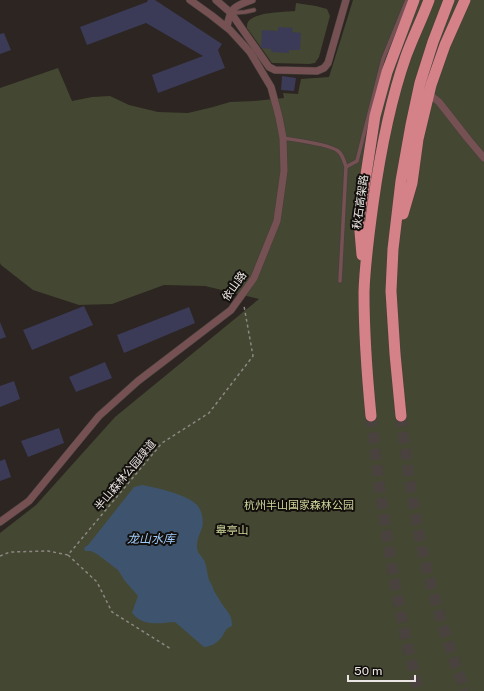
<svg xmlns="http://www.w3.org/2000/svg" width="484" height="691" viewBox="0 0 484 691" font-family="'Public Sans','Noto Sans SC',sans-serif">
  <rect width="100%" height="100%" fill="#2c2521"/>
  <path fill="#444731" d="M353,0H484V691H0V533L36,505L115,417L259,299L205,286L164,285L112,304L79,305L33,290L1,265L0,263V88L58,68L72,101L92,97L110,96L129,105L158,112L188,113L213,107L230,102L254,101L284,98L283,93L298,94L301,79L329,77Z
    M296,3L316,6L327,9L330,16L319,57L315,63L309,64L272,63L247,28C247,26 247,23 248,22C254,12 284,12 295,11Z"/>
  <path fill="#3e546e" d="M142,485C157,488 186,494 197,505C202,510 204,521 202,528C199,536 195,543 198,552C200,555 203,558 205,562C207,568 207,574 209,580C211,584 213,587 214,591C217,595 219,600 222,604C228,613 232,614 232,626C225,628 225,633 221,638C217,643 210,647 204,647L175,622C158,623 144,627 132,613L138,596L132,589L125,581L118,570L97,554L91,551H85L84,548L89,544L134,487Z"/>
  <path fill="#3b3b58" d="M148,0H155L222,44L218,50L225,68L158,93L152,75L203,56L146,23L87,45L80,27L147,2Z
    M278,27L293,28L292,32L301,33L300,50H289V53L271,52V49L261,48L262,30L278,31Z
    M4,33L11,50L0,54V34Z
    M282,76L296,78L294,91L281,90Z
    M84,306L93,325L32,350L23,330Z
    M189,307L195,323L124,353L117,335Z
    M0,322L6,337L0,339Z
    M105,362L112,378L76,392L69,377Z
    M14,381L20,399L0,407V386Z
    M59,428L64,443L28,457L21,441Z
    M5,459L11,477L0,481V461Z"/>
  <g fill="none" stroke-linecap="round" stroke-linejoin="round">
    <path stroke="#49423e" stroke-width="11" stroke-dasharray="11 5.5" stroke-linecap="butt" d="M371,416C379,488 389,559 404,629C408,650 414,670 418,691
      M401,416C407,463 413,511 424,557C435,603 449,647 465,691"/>
    <g stroke="#47403c" stroke-width="5">
      <path id="service" d="M231,13L245,12L254,10
        M283,138C295,140 329,144 338,151C343,155 344,161 346,167L340,281
        M346,167L357,161L383,59L407,0"/>
    </g>
    <g stroke="#47403c" stroke-width="8">
      <path id="minor" d="M216,0L231,13L269,67L275,70L317,71L324,68L328,63L346,0
        M227,27C230,8 234,6 252,0
        M429,94L439,102L468,139L484,158
        M0,522L29,501L99,416L138,381L231,310L254,278L277,221L284,171L283,138L279,117L271,87L250,52L230,30L211,15L190,0"/>
    </g>
    <g stroke="#47403c" stroke-width="12">
      <path id="trunk" d="M403,214L412,183L418,139L431,85L445,45L465,0
        M362,255L359,220L375,116L387,72L414,0
        M371,416C367,375 364,334 364,292C365,262 369,233 373,204C380,154 389,104 406,56C413,37 422,19 429,0
        M401,416L395,354L391,291L393,249L401,181L411,125L420,83L433,42L449,0"/>
    </g>
    <path stroke="#8d8783" stroke-width="1.5" stroke-dasharray="3 3" stroke-linecap="butt" d="M68,555L97,582L112,612L171,649
      M0,556L10,552L48,551L68,555L162,443L209,413L253,356L244,306"/>
    <use href="#service" stroke="#765153" stroke-width="3.5"/>
    <use href="#minor" stroke="#765153" stroke-width="7"/>
    <use href="#trunk" stroke="#d48188" stroke-width="11"/>
  </g>
  <g text-anchor="middle" stroke-width="4" stroke-linejoin="round" paint-order="stroke">
    <g font-size="11" fill="#ebe6e3" stroke="#120f0d">
      <text transform="translate(360 202) rotate(-82)" y="4">秋石高架路</text>
      <text transform="translate(234 286) rotate(-55)" y="4">依山路</text>
      <text transform="translate(125 475) rotate(-50)" y="4">半山森林公园绿道</text>
    </g>
    <g font-size="11" fill="#ced699" stroke="#120f0d">
      <text x="299" y="509">杭州半山国家森林公园</text>
      <text x="232" y="534">皋亭山</text>
    </g>
    <g font-size="12" font-style="italic" fill="#a2ccfb" stroke="#120f0d">
      <text x="151" y="543">龙山水库</text>
    </g>
  </g>
  <path d="M348 675v6h67v-6" fill="none" stroke="#ebe6e3" stroke-width="2"/>
  <text x="354" y="675" font-size="12" fill="#ebe6e3" stroke="#120f0d" stroke-width="3" paint-order="stroke">50 m</text>
</svg>
